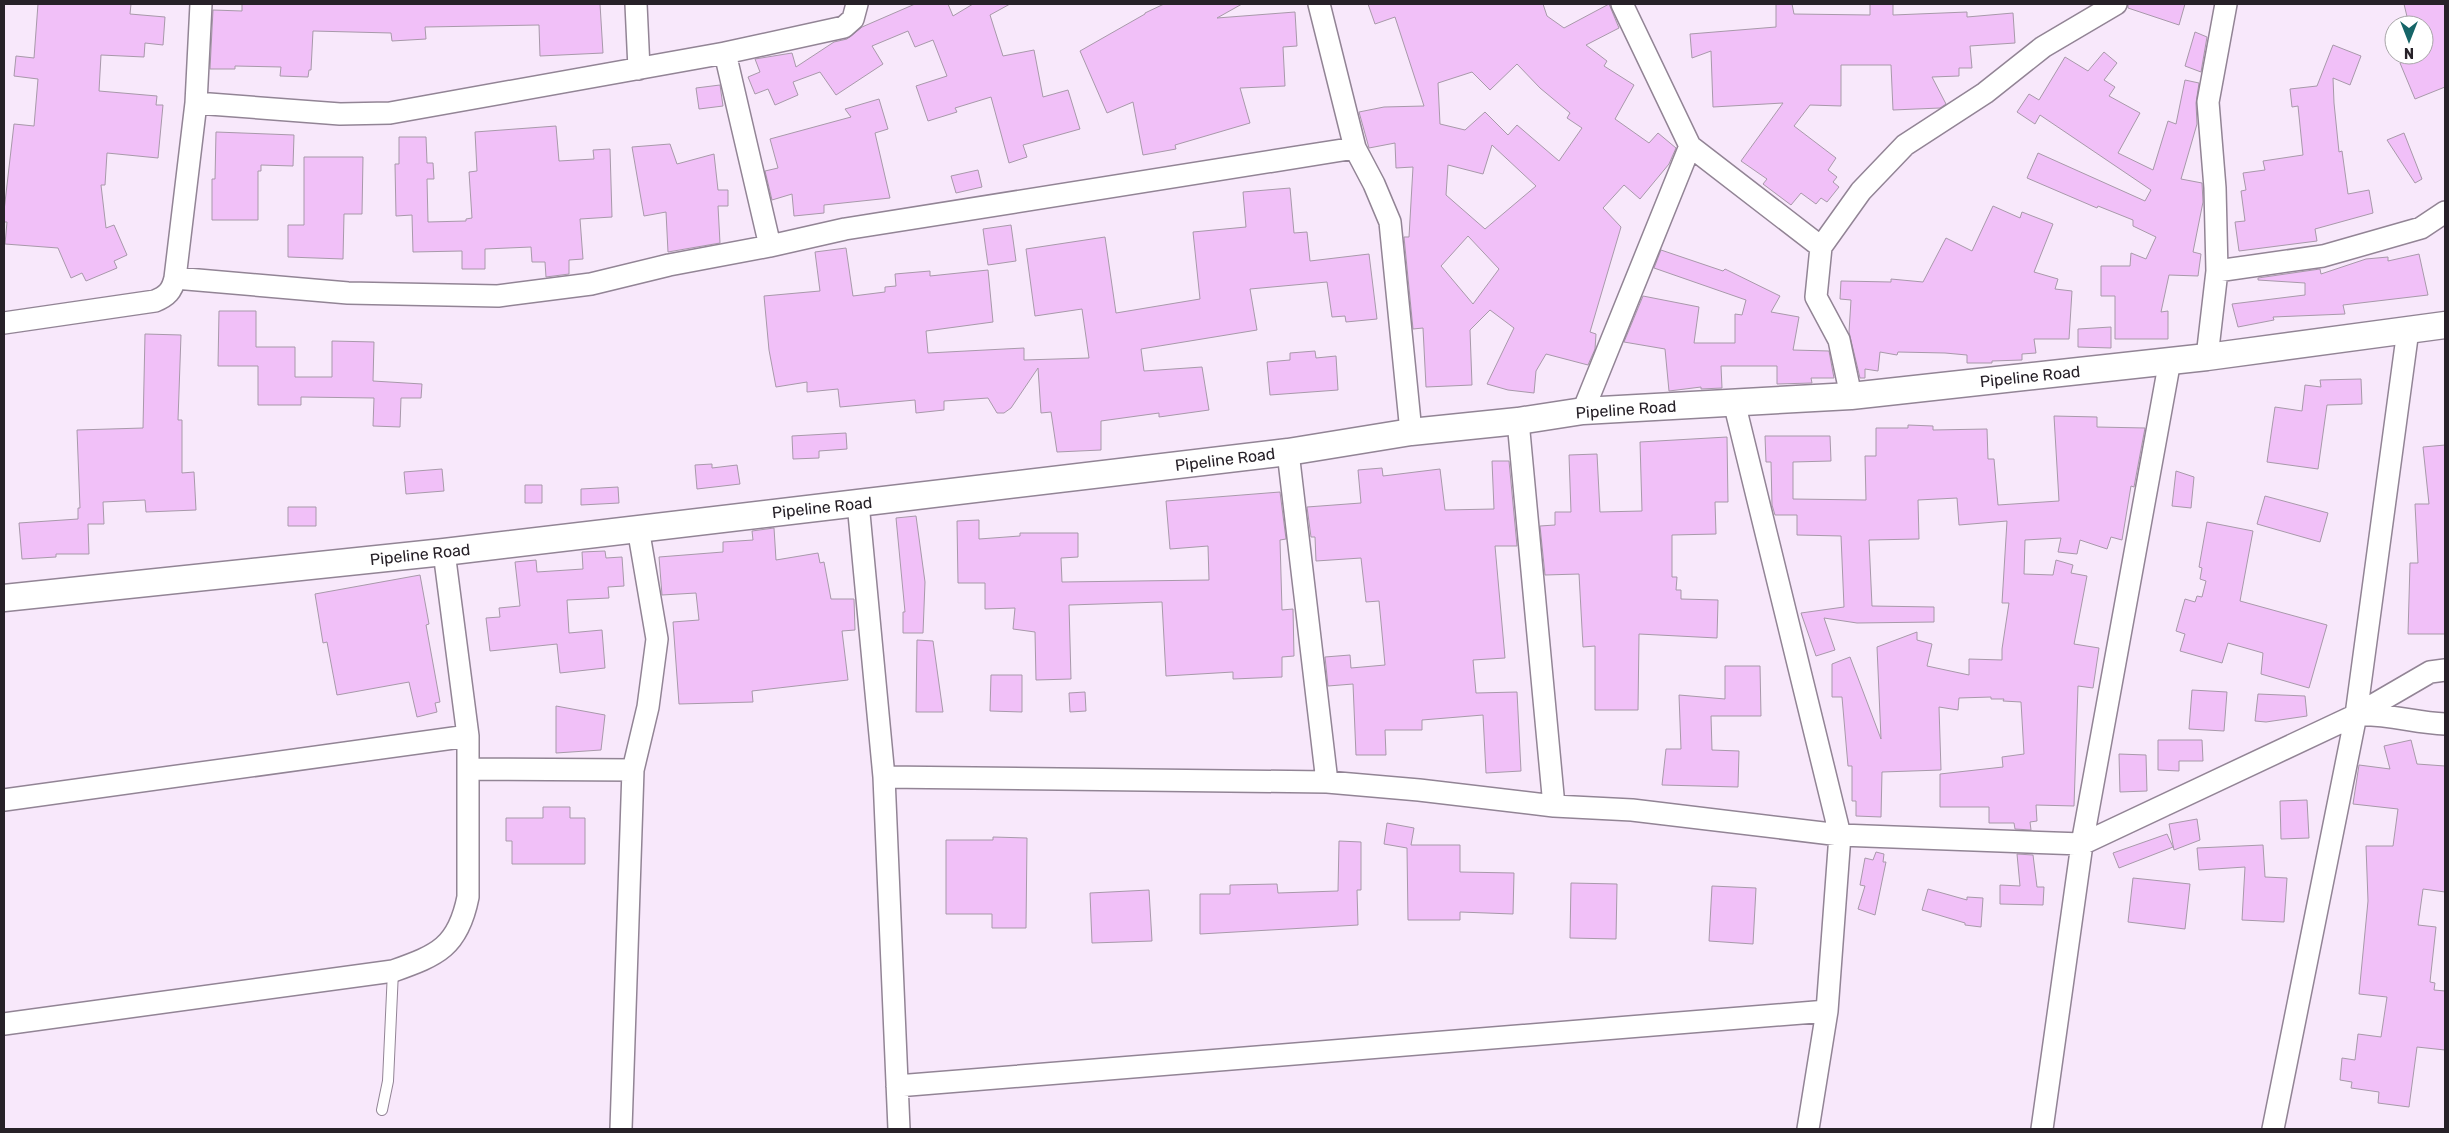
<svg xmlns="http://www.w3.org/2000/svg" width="2449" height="1133" viewBox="0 0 2449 1133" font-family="Rubik,sans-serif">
  <rect width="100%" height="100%" fill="#f8e8fb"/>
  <path fill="#f1c0f8" stroke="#a899aa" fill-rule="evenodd" d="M38,4H131L130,14L165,17L163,45L145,43L144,57L101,55L99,91L157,96L156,105H163L158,158L107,153L105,185H101L106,228L114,225L127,255L114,261L117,268L86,281L82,273L71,278L58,248L5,244L7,222H4V211L14,124L34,126L38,79L14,76L16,56L34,58Z
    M242,4H600L603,53L540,56L539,25L425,27L426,39L392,41L391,33L313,31L311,70H309L308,77L280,76L281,67L235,66V69H210L213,10L242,11Z
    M915,4H948L953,16L973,4H1010L990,15L1003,56L1034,50L1043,97L1068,90L1080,129L1023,145L1027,157L1009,163L991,97L955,108L957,112L928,121L916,86L947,76L933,40L915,47L908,31L872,46L883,64L836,95L820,72L793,82L798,95L775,105L768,89L755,94L748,77L760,72L755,59L792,53L796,67L834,42L847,39L862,27Z
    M1164,4H1242L1217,18L1295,12L1297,46L1283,47L1285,86L1240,88L1250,123L1175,145L1176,149L1143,155L1133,102L1107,113L1080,51L1145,14V13Z
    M1368,4H1543L1547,16L1564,28L1609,4L1619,28L1586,45L1607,61L1604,66L1634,85L1615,119L1649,143L1658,133L1676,148L1669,164L1640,199L1624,185L1603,208L1621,227L1590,332L1596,334L1595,349L1588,365L1546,354L1536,371L1534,393L1508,390L1487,384L1514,328L1490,310L1470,330L1472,385L1426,387L1423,328L1413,329L1404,237H1409L1413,167L1396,168L1395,143L1369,148L1359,112L1384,107L1424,106L1395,17L1375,24ZM1517,64L1540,88L1570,113L1567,118L1582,128L1559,161L1517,125L1508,135L1485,112L1465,130L1440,124L1438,83L1472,72L1490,90ZM1492,145L1536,186L1485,229L1446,195L1448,165L1483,174ZM1468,236L1499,269L1473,304L1441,266Z
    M1776,4H1792L1794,14L1870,15V4H1893V15L1967,12V17L2013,13L2015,43L1970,46L1972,68H1959V76L1932,77L1946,104L1940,108L1893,110L1891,65H1841V106L1810,105L1794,126L1836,158L1828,170L1837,177L1833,182L1839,187L1827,202L1821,198L1816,204L1801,193L1791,205L1763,184L1767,179L1741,161L1783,103L1713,107L1711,51L1692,58L1690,34L1776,27Z
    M2128,4H2185L2179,25L2128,8Z
    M2404,4H2445V87L2415,99L2400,63L2424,55V25H2409Z
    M2195,32L2207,37L2201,72L2185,66Z
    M2333,45L2361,56L2350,85L2333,78L2334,103L2339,152L2342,151L2348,194L2369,190L2373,213L2315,229L2317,241L2239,251L2235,222L2245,221L2241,191L2246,190L2243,173L2265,170L2263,161L2303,155L2298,106L2292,107L2290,89L2317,86Z
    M2104,52L2117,63L2104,80L2115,87L2109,96L2140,113L2118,153L2153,170L2168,121L2176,124L2185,80L2199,83L2196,103L2197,124L2181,179L2202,183L2203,202L2193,252L2201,254L2198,276L2169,275L2161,312L2168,311V339H2115V296H2101V266H2130L2131,253L2146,259L2156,237L2133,226V220L2098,206L2097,208L2027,178L2038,153L2145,201L2151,190L2040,115L2035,124L2017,112L2029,94L2039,100L2065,57L2088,71Z
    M720,85L723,106L699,109L696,88Z
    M879,99L888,129L875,133L890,198L824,205V213L794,216L792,194L772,200L765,171L778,168L770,139L851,117L845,109Z
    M556,126L559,161L594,159L593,150L610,149L612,217L580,219L583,259L569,260V274L546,277L545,262H532L531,247L485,249V269H462V251L413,252L412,215L396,216L395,164H399V137H426L427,163H433L434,179H427L428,222L466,221V219L472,218L469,172L477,171L475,132Z
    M216,132L294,135L293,166L261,165V171H258V220H212V179H215Z
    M2404,133L2422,179L2415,183L2387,140Z
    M670,144L677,164L714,154L718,190H728V206H718L720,243L668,252L666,212L644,216L632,147Z
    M304,157H363L362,214H344L343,259L288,257V225H304Z
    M978,170L982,187L956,193L951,176Z
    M1290,188L1294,233L1307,232L1310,261L1369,254L1377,319L1346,322L1345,316L1332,317L1327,282L1250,289L1257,330L1141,349L1144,371L1202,367L1209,410L1159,417V413L1101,421V450L1057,452L1051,412L1041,413L1038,368L1011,408L1004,413H997L988,398L944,401V410L916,413L915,400L840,407L838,389L807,392V382L776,387L769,350L764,296L820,291L815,252L846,248L853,296L885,292V287L896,286L895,274L930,271V276L988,270L993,322L926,331L928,353L1024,348V360L1089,358L1082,309L1035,316L1026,249L1105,237L1116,313L1200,299L1193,232L1246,227L1243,192Z
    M1993,206L2020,218L2022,212L2053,224L2034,272L2058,279L2055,289L2072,291L2069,339H2034L2036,353L2022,354V360L1992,361V363H1967V355L1945,353L1898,352L1897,355L1880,352L1878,371L1865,369V378H1860L1849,332L1851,300L1840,299L1841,281L1891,282V279L1923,282L1946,238L1972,251Z
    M1011,225L1016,261L988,265L983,229Z
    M1661,250L1723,271L1725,269L1780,296L1771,312L1799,317L1793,350L1829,351L1834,378H1811L1812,383L1777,384V366H1721L1722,388L1701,389V387L1669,391L1665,349L1624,342L1643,296L1699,307L1694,343H1735V314L1742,315L1746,300L1654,268Z
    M2419,254L2428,295L2343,305L2345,314L2273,317L2274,320L2238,327L2232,304L2305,295V283L2258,280V278L2320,269L2321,274L2366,259L2388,257V261Z
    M219,311H256V347H295V377H332V341L374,342L373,381L422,384L421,398H401L400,427L373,426L374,398L301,397V405H258V366H218Z
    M2111,327V348L2078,347V329Z
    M145,334L181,335L178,420H182V473L194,472L196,510L146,512L145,500L103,502L104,524H88L89,554H56V557L22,559L19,523L78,519V508H80L77,430L143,428Z
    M1315,351L1316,358L1336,356L1338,390L1270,395L1267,362L1290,360V353Z
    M2361,379L2362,404L2327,405L2318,469L2267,462L2275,407L2302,411L2305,385L2321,387L2320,380Z
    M2054,416L2097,417V427L2145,428L2134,487L2131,486L2122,540L2111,537L2107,549L2080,540L2077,554L2058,552L2061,538L2025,540L2024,574L2053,575L2056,560L2073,565L2071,573L2087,576L2074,644L2099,648L2093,688L2078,686L2074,806L2036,805L2037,821L2030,822L2031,830L2015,829L2014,823H1989V807H1940V774L2003,767L2002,757L2024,754L2021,702L2003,701L2004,699H1991V697L1959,698L1958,710L1939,707L1941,770L1882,772L1881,817L1856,816V801H1852V766H1848L1842,697H1832V664L1850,657L1881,739L1877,647L1917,632V640L1932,644L1927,666L1969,675V659L2002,660V649L2009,603H2002L2007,521L1959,525L1957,498L1918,500L1919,539L1869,540L1872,606L1934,607V622L1857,623L1824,618L1835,650L1816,656L1801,613L1844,607L1841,536L1797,535V515H1775L1772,505L1771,462H1766L1765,436H1830L1831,461L1793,462V499L1866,500L1865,456H1876V428H1908V425L1933,426V430L1987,429L1988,459H1994L1998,505L2059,501Z
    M846,433L847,449L819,451V458L793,459L792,436Z
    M1727,437L1728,502H1715L1716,534L1672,535V577H1677L1676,590H1681V599L1718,600L1717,638L1639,634L1638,710H1595V646L1583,647L1579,574L1545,575L1540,526L1555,525V512H1571L1569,455L1597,454L1600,512L1642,511L1640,442Z
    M2445,445V634H2408L2410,563H2418L2415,504H2429L2423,447Z
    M1492,461H1509L1517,546H1495L1505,658L1473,660L1476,693L1517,692L1521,771L1486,773L1483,715L1422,720V730H1385L1386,755H1356L1353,684L1328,686L1325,657L1350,655L1351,668L1385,665L1379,601L1366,602L1361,558L1316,561L1315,537H1311L1307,507L1361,503L1358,470L1382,468L1383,476L1440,469L1445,510L1494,509Z
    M712,464V468L737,465L740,484L697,489L695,465Z
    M442,469L444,491L406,494L404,472Z
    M2176,471L2194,477L2191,508L2172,506Z
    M525,485H542V503H525Z
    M618,487L619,503L581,505V489Z
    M1280,492L1286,539L1280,540L1282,610L1293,609L1294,656L1282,657V677L1233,679V672L1166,676L1162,602L1069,605L1071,679L1036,680L1035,632L1013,629L1015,608L985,609V583H958L957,521L979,520V539L1020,536V533H1078V557L1061,558L1062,582L1209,580L1208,546L1170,549L1166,501Z
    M2265,496L2328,513L2320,542L2257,524Z
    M288,507H316V526H288Z
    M916,516L925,582L923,633H903V612H905L896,518Z
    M2207,522L2253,531L2240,601L2327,625L2309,688L2261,674L2263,653L2228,643L2222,663L2180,651L2185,634L2176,631L2185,599L2195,602L2197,596L2202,597L2206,581L2200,579L2202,568L2199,567Z
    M774,528L776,560L818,553L820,563L824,562L831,599H854L855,630L842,631L848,680L752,691L753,702L679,704L673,622L699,620L696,593L662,595L659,557L723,552V542L753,540L752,531Z
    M605,551L606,558L622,557L624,586L608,587L609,598L567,600L569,633L602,630L605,668L560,673L557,644L490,651L486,618L500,617L499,608L520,606L515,562L536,560L537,572L583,569L582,552Z
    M420,575L429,624L426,625L440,702L435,703L437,712L417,717L409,682L337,695L327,642L323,643L315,594Z
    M917,640L933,641L943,712H916Z
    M1725,666H1760L1761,716H1711L1712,750L1739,751L1738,787L1662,785L1666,749H1681L1679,695L1725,699Z
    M991,675H1022V712L990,711Z
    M2192,690L2227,692L2224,731L2189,729Z
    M1085,692L1086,711L1070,712L1069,693Z
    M2258,694L2305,696L2307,716L2266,722L2255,721Z
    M556,706L605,715L601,750L556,753Z
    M2158,740H2202L2203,761H2179V771L2158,770Z
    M2411,740L2417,764L2445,766V892L2423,889L2418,925L2436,927L2430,982L2435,983L2434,990L2445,991V1050L2417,1047L2409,1107L2378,1103L2379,1092L2351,1088L2352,1082L2340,1080L2342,1058L2355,1060L2358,1034L2381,1037L2387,997L2359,994L2368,901L2366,846H2393L2398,809L2353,804L2359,765L2390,769L2384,746Z
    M2119,754L2146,755L2147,791L2120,792Z
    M2307,800L2309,838L2281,839L2280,801Z
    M543,807H570V818H585V864H512V841H506V818H543Z
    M2197,819L2200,840L2174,850L2169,824Z
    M1387,823L1414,828L1411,845H1460V872L1514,873L1513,914L1460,912V920H1408L1407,848L1384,844Z
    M2167,834L2173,847L2119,868L2113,853Z
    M993,837L1027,838L1026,928H992V914H946V840H993Z
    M1339,841L1361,842V890H1357L1358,925L1200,934V894H1230V885L1277,884L1278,893L1338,891Z
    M2263,845L2265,877L2287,878L2284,922L2242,920L2245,867L2199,870L2197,848Z
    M1876,852L1884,854L1883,862H1886L1875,915L1858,909L1865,886L1860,885L1865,858L1873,860Z
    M2017,854L2033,855L2037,887H2044L2043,905L2000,904V885L2020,886Z
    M2133,878L2190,884L2185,929L2128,922Z
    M1571,883L1617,884L1616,939L1570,938Z
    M1712,886L1756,888L1753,944L1709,941Z
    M1928,889L1967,900V897L1983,898L1981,927L1965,925V923L1922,910Z
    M1149,890L1152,941L1092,943L1090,893Z"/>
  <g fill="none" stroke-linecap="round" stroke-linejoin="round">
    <g stroke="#928495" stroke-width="12">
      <path id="service" d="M382,1110L388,1081L393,971"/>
    </g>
    <g stroke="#928495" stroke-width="24">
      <path id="minor" d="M636,4L639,69
        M1319,4L1355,148L1374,184L1390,222L1411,432
        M725,53L770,246
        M196,103L340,114L390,113L725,53L844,27L853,19L857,4
        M1690,146L1821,247
        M2217,271L2215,188L2208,102L2226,4
        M175,278L348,293L498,296L591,284L669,265L770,246L845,229L1355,148
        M4,323L155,301C167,296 172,291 175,278L196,103L201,4
        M2207,357L2217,271L2323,256L2421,228L2445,212
        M1851,396L1839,340L1816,297L1821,247L1861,191L1905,145L1985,93L2043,47L2116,4
        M1734,402L1840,835L1827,1011L1808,1129
        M1583,411L1690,146L1622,4
        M1518,421L1554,806
        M858,503L884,777L899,1129
        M2356,715C2386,713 2415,723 2445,724
        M470,769L633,770
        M884,777L1327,782L1288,452
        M1327,782L1419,790L1554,806L1632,810L1840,835L2082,844L2356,715L2430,672L2445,670
        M4,800L468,736
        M4,1024L393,971C438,955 458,947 468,897V736L444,552
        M897,1086L1827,1011
        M621,1129L633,770L648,707L657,639L638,528
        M2042,1129L2082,844L2170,360
        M2273,1129L2356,715L2408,330"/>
    </g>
    <g stroke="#928495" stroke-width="29">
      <path id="tertiary" d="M4,598L444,552L858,503L1288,452L1411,432L1518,421L1583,411L1851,396L2207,357L2445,325"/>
    </g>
    <use href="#service" stroke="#fff" stroke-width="10"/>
    <use href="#minor" stroke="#fff" stroke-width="21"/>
    <use href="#tertiary" stroke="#fff" stroke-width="26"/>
  </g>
  <g text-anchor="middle" stroke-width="4.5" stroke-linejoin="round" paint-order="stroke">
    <g font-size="16" fill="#272128" stroke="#fff">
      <text transform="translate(2030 376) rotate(-6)" y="6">Pipeline Road</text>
      <text transform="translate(1626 409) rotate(-4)" y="6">Pipeline Road</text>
      <text transform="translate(1225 459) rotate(-7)" y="6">Pipeline Road</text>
      <text transform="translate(822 507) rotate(-6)" y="6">Pipeline Road</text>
      <text transform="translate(420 554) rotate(-6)" y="6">Pipeline Road</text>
    </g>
  </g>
  <rect width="2449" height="1133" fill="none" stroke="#272128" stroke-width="10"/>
  <g transform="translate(2409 40) rotate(180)"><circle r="24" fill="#ffffff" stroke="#a9a6a9"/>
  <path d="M0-4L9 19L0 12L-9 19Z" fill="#166568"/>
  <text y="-8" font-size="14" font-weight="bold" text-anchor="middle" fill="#272128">N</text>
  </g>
</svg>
